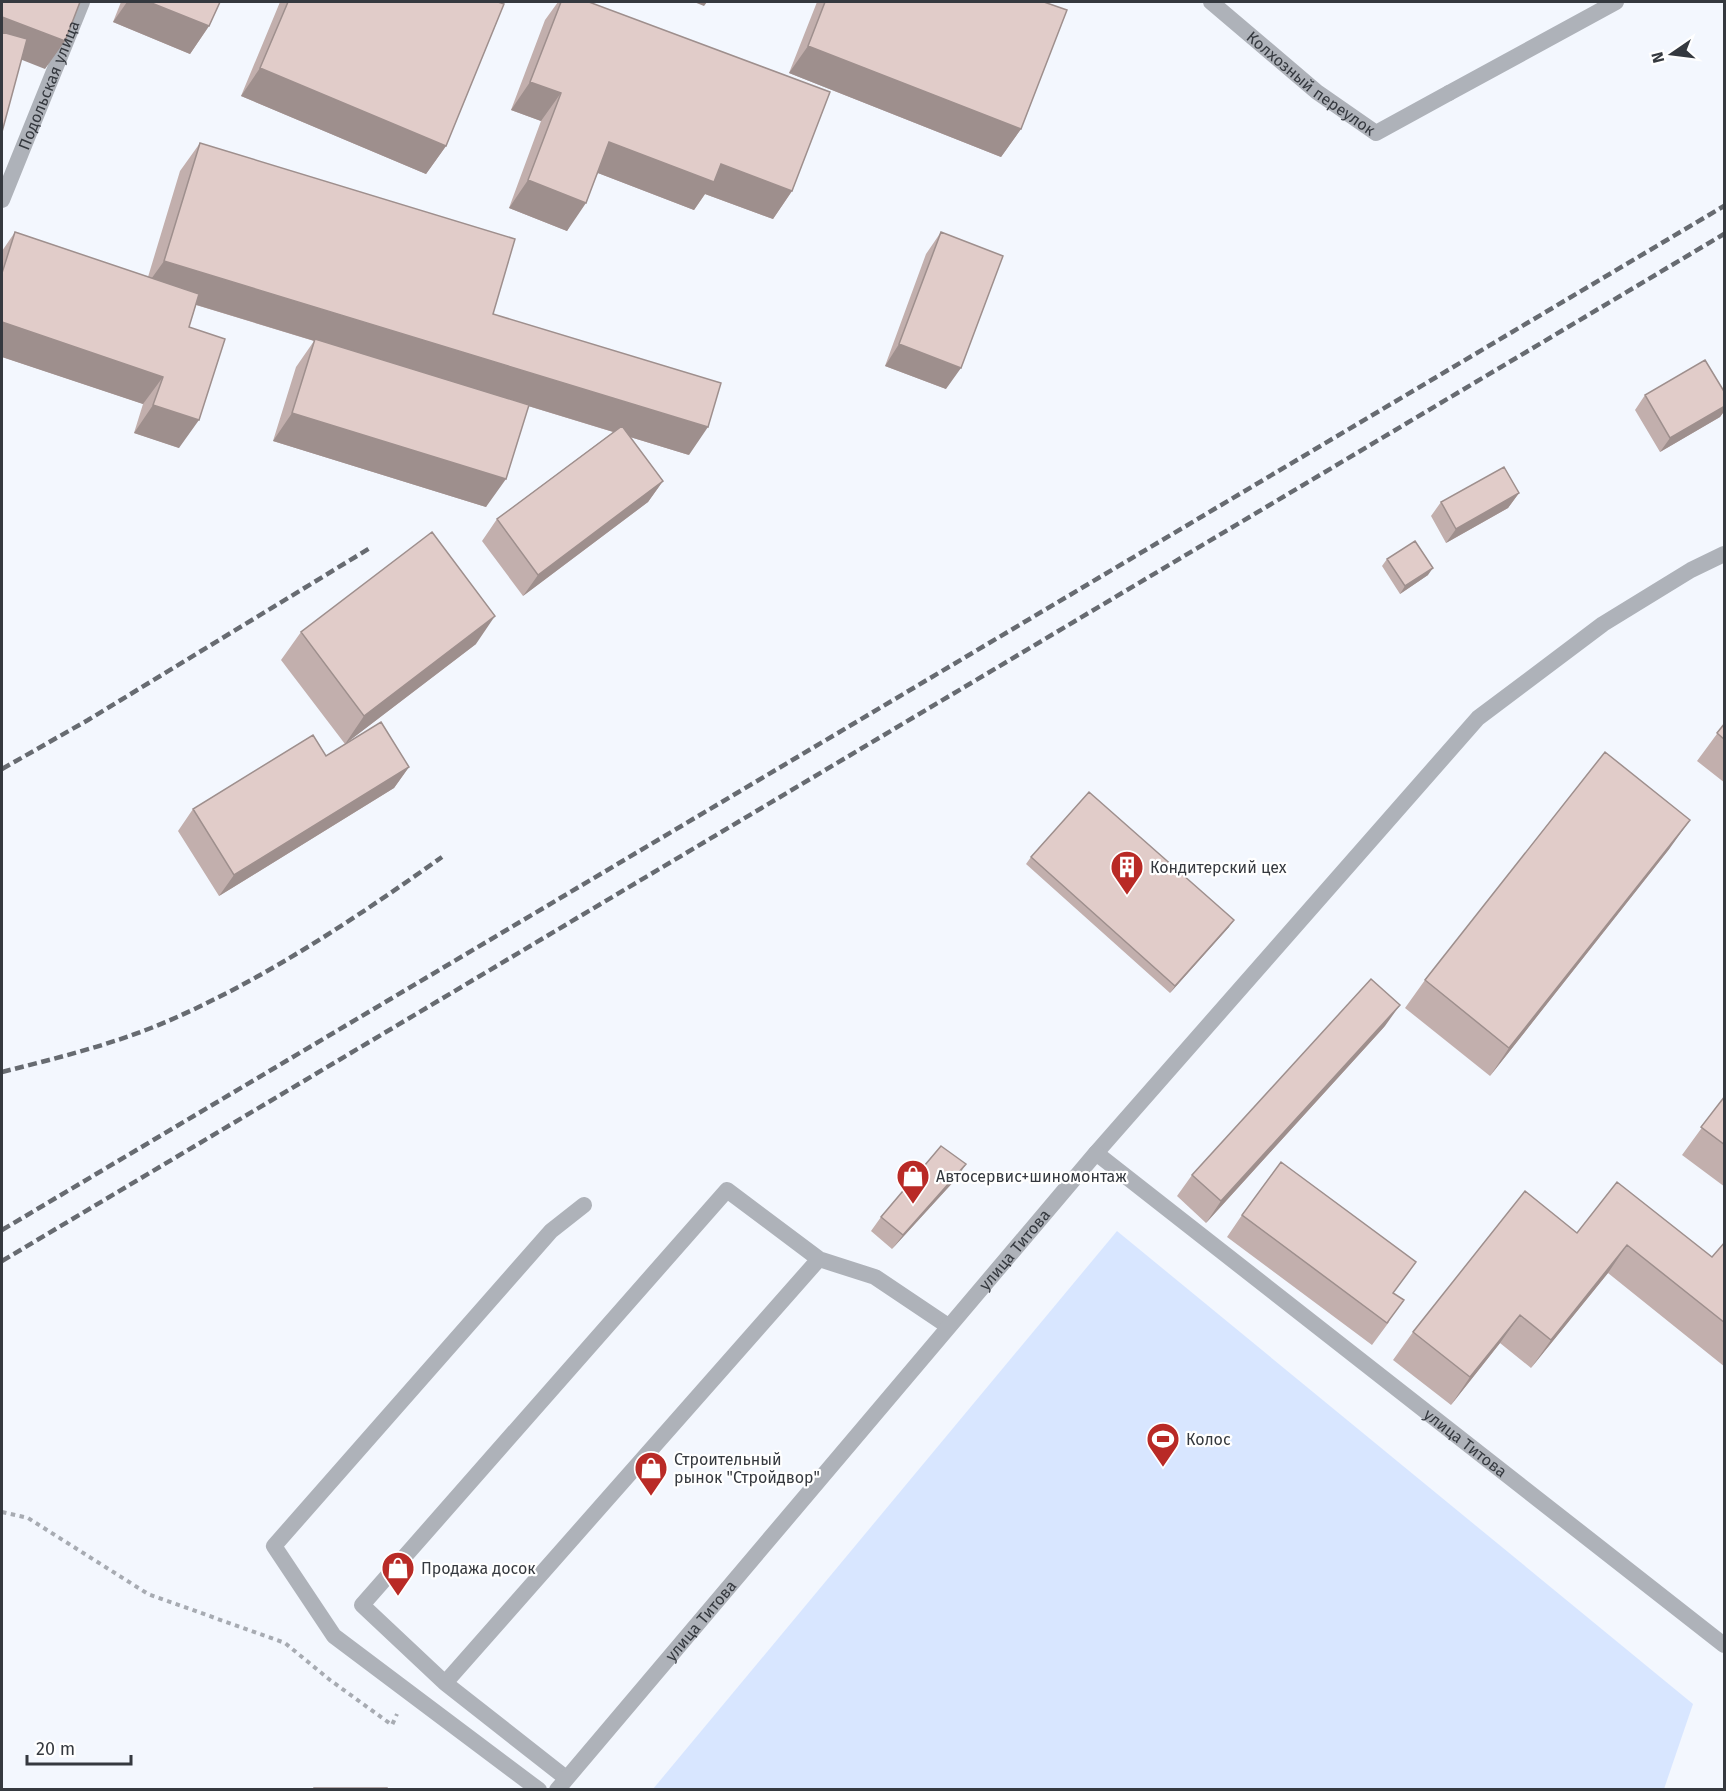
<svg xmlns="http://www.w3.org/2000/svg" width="1726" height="1791" viewBox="0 0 1726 1791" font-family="'Fira Sans',sans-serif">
  <rect width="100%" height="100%" fill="#f3f7fe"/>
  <path fill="#d8e6ff" d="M1117,1231L1693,1704L1664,1789H653Z"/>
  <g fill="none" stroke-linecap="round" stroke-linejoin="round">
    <path stroke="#a7abb2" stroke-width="4" stroke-dasharray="4.5 4.5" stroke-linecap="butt" d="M2,1512L28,1518L148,1594L285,1643L330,1680L392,1725L397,1714"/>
    <path stroke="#aeb2b9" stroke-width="16" d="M1449,93L1616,2
      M445,1683L819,1259
      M566,1778L445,1683L362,1605L727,1190L819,1259L875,1277L948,1326
      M539,1790L334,1636L274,1546L551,1231L584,1205"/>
    <g stroke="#aeb2b9" stroke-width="16">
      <path id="s1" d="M1211,2L1317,92L1376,133L1449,93"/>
      <path id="s2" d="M2,200L82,2"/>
      <path d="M1096,1153L1478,718L1603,624L1691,570L1724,554"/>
      <path id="s3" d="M557,1790L1096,1153L1724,1645"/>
    </g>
    <path stroke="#676b71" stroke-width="4.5" stroke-dasharray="9 4.5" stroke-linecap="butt" d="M2,769L88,720L370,548
      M2,1072C57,1058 115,1044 168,1021C265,979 356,918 442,857
      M2,1230L1724,206
      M2,1261L1724,234"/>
  </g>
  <path fill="#c2afad" d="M121,2H220L209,26L190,54L113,22Z
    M280,2H498L446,146L426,174L241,96Z
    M558,2H589L792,191L773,219L705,194L694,210L598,173L567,231L509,208L541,121L511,110L545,20Z
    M817,2H1044L1021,129L1001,157L789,73Z
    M200,143L493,314L689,455L630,437L663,481L648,502L523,596L482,541L497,519L613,432L528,406L486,507L273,441L296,367L314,341L196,305L189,327L179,448L134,433L143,404L2,357V251L15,232L148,277L180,171Z
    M941,232L946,389L885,366L926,254Z
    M1725,393V410L1720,417L1660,452L1635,410L1645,395Z
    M1519,493L1508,508L1446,543L1431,516L1441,502Z
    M1387,559L1428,575L1400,594L1382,566Z
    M301,632L476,644L345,744L281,660Z
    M1725,723V783L1697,761Z
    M326,756L409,767L394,788L219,896L178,831L193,809Z
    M1670,848L1490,1076L1405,1008L1425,980Z
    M1031,857L1229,927L1170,993L1026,864Z
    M1385,1026L1206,1223L1177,1196L1192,1175Z
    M1725,1096V1187L1682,1155Z
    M956,1179L892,1249L871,1231L881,1217Z
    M1242,1215L1394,1293L1389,1322L1372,1345L1227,1237Z
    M1577,1233L1712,1257L1725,1242V1367L1608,1273L1531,1368L1500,1343L1451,1405L1393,1360L1413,1332Z"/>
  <path fill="#9e8f8d" d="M127,2H149L209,26L190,54L113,22Z
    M694,2H707L704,6Z
    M2,17L65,41L45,69L2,52Z
    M808,46L1021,129L1001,157L789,73Z
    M260,68L446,146L426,174L241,96Z
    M530,82L561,93L541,121L511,110Z
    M609,142L721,164L792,191L773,219L705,194L694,210L590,170Z
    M528,180L586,203L567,231L509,208Z
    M164,261L708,427L689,455L144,289Z
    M2,322L163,377L143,404L2,357Z
    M899,344L961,368L946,389L885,366Z
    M153,405L199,420L179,448L134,433Z
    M1725,406V410L1720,417L1660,452L1670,438Z
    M292,413L506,479L486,507L273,441Z
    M663,481L648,502L523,596L538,575Z
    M1519,493L1508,508L1446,543L1456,529Z
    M1433,568L1428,575L1400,594L1405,586Z
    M495,616L476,644L345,744L364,716Z
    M409,767L394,788L219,896L234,875Z
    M1690,820L1670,848L1490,1076L1509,1048Z
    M1234,920L1229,927L1170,993L1175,986Z
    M1400,1005L1385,1026L1206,1223L1221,1201Z
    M966,1164L956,1179L892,1249L903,1235Z
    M1627,1245L1608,1273L1531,1368L1551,1340Z
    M1520,1315L1500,1343L1451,1405L1470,1377Z"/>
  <path fill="#e1ccc9" stroke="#9e8f8d" stroke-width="1.5" d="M2,2H80L65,41L2,17Z
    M149,2H220L209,26Z
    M288,2H498L504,4L446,146L260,68Z
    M561,2H589L830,92L792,191L721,164L714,182L609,142L586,203L528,180L561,93L530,82Z
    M825,2H1044L1067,10L1021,129L808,46Z
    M2,32L27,39L2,132Z
    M200,143L515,239L493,314L721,383L708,427L164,261Z
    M15,232L199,294L189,327L225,339L199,420L153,405L163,377L2,322V273Z
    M941,232L1003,256L961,368L899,344Z
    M315,339L529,405L506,479L292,413Z
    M1705,360L1725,393V406L1670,438L1645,395Z
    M622,426L663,481L538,575L497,519Z
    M1504,467L1519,493L1456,529L1441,502Z
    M432,532L495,616L364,716L301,632Z
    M1415,541L1433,568L1405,586L1387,559Z
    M381,722L409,767L234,875L193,809L313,735L326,756Z
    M1725,723V740L1717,733Z
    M1605,752L1690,820L1509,1048L1425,980Z
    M1089,792L1234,920L1175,986L1031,857Z
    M1371,979L1400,1005L1221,1201L1192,1175Z
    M1725,1096V1145L1701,1127Z
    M941,1146L966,1164L903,1235L881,1217Z
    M1281,1162L1416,1262L1393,1293L1404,1300L1387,1323L1242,1215Z
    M1617,1182L1712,1257L1725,1242V1323L1627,1245L1551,1340L1520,1315L1470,1377L1413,1332L1525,1191L1577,1233Z
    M314,1788H387V1790H314Z"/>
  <defs>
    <g id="building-pin" transform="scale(1.725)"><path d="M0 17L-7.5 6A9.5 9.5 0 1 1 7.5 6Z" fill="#b92a26" stroke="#fff"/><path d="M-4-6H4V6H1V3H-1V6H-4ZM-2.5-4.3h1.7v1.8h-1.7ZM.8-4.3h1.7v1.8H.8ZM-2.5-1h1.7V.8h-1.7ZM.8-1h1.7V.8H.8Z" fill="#fff"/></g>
    <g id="shop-pin" transform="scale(1.725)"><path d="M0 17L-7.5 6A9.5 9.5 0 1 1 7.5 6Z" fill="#b92a26" stroke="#fff"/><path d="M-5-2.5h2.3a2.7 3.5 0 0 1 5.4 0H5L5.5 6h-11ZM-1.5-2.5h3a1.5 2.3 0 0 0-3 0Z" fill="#fff"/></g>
    <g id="stadium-pin" transform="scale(1.725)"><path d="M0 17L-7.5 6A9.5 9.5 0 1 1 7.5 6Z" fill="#b92a26" stroke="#fff"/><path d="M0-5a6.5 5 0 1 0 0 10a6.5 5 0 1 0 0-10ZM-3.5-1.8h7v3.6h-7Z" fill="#fff"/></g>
  </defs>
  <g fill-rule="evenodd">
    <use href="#building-pin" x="1127" y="867"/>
    <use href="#shop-pin" x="913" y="1176"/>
    <use href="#stadium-pin" x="1163" y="1439"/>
    <use href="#shop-pin" x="651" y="1468"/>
    <use href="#shop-pin" x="398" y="1568"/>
  </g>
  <g text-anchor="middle" stroke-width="4.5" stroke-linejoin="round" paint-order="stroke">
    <g font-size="16" fill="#35393f" stroke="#fff">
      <text dy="6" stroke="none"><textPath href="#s1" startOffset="129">Колхозный переулок</textPath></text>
      <text dy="6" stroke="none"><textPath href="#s2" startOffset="124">Подольская улица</textPath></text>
      <text dy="6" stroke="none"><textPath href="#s3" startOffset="708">улица Титова</textPath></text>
      <text dy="6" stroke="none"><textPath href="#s3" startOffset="1304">улица Титова</textPath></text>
      <text dy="6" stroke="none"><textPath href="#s3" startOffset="222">улица Титова</textPath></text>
    </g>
    <g font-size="16" fill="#35393f" stroke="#fff" text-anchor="start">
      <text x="1150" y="873">Кондитерский цех</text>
      <text x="936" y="1182">Автосервис+шиномонтаж</text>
      <text x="1186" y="1445">Колос</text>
      <text x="674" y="1465">Строительный<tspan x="674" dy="18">рынок "Стройдвор"</tspan></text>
      <text x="421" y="1574">Продажа досок</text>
    </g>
  </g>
  <rect width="1726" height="1791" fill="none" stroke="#35393f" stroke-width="6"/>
  <g transform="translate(1672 54) rotate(256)" stroke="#ffffff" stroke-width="4.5" paint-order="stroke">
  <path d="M0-4.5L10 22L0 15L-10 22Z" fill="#35393f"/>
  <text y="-9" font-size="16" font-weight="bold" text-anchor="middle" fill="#35393f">N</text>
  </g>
  <path d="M27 1755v9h104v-9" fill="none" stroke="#35393f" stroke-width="3"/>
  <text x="36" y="1755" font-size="18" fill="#35393f" stroke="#ffffff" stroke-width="4.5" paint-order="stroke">20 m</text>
</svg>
